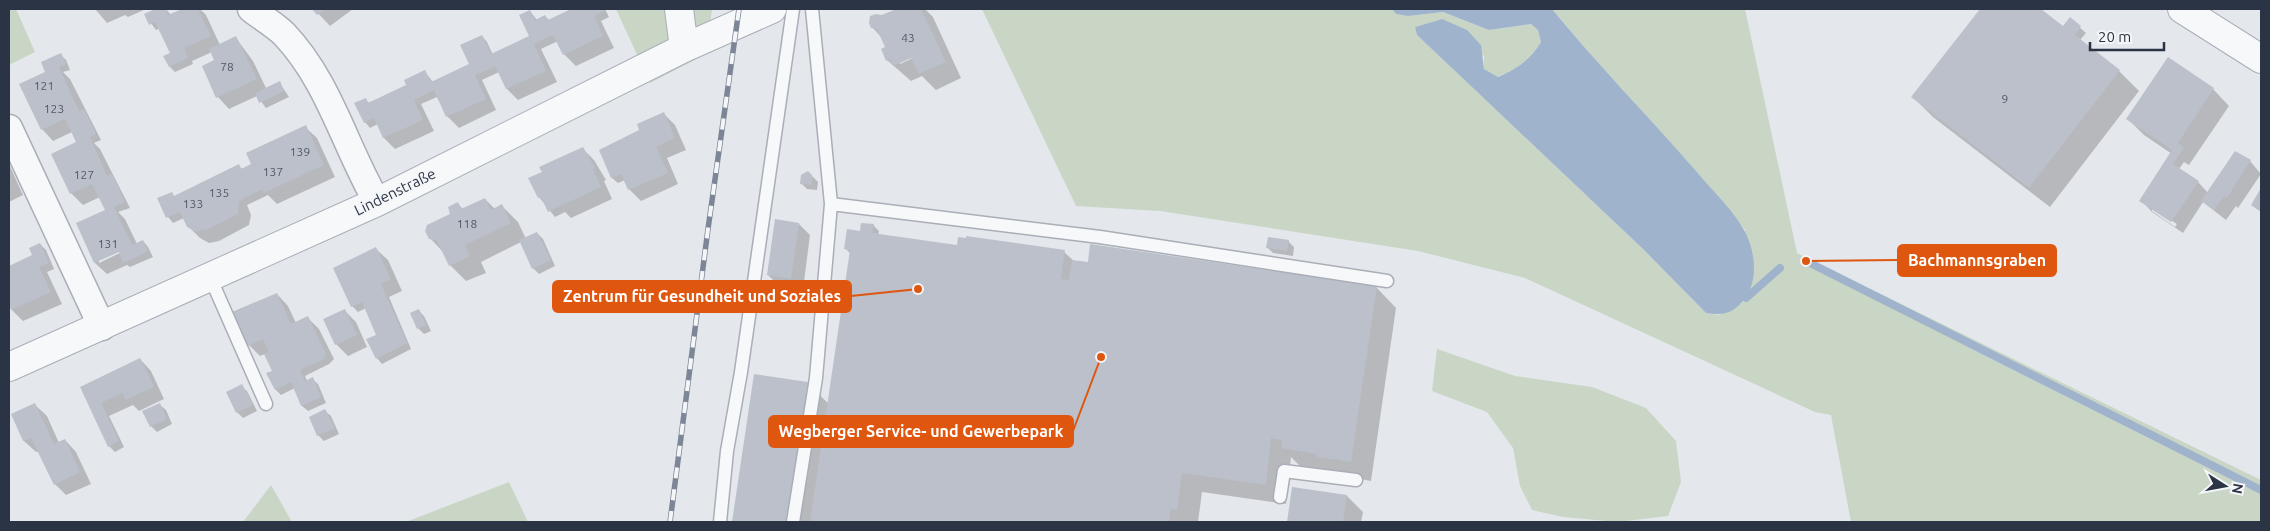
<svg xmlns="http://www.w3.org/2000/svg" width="2270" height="531" viewBox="0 0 2270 531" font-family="Ubuntu,sans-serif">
  <rect width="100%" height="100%" fill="#e4e7ec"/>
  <path fill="#c9d6c5" d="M9,9H16L35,52L9,65Z
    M616,9H712L706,54L650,83Z
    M982,9H1392L1396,14L1408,16L1443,12L1489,30L1531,24L1538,30L1541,42C1530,60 1517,69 1497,77L1484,69V56L1442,19L1415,27L1417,35L1644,250L1706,313L1719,315L1745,230C1684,153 1614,84 1552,9H1745L1797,253L2261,480V522H1851L1831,415L1815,412L1525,278L1418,251L1160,211L1076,206Z
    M1437,349L1515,376L1592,387L1646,408L1676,441L1681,482L1668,516L1618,522L1563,517L1532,510L1520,486L1513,448L1487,412L1432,391Z
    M509,482L528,522H406Z
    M271,485L292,522H243Z"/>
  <path fill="#9fb4cc" d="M1392,9H1552C1598,65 1648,116 1696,171C1710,188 1734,211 1744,230C1755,249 1759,280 1745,298C1734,313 1724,316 1706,313L1644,250L1417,35L1415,27L1442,19L1467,30L1481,45L1484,69L1498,77C1517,69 1530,60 1541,42L1538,30L1531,24L1489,30L1443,12L1408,16L1396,14Z"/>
  <path fill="#0003" fill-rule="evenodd" d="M95,9H146L128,17L125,15L107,23Z
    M158,9H166L171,15L184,9H200L206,15L220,45L236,38L253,61L266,88L279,82L289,97L266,108L257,96L229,109L218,97L215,60L212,52L192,61L193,64L175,72L170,67L172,54L160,28L156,30L145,15Z
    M314,9H353L330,26Z
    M574,9H605L609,17L601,21L614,48L576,66L564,54L558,41L541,49L557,82L518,100L507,89L499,72L482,80L496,110L459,128L447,116L437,97L421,104L434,131L395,149L384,138L378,124L370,128L365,122V99L369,103L408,86L425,72L433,82L471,64L482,36L487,42L493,55L531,37L530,11L537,20L545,16L549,20Z
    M899,9H925L933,17L961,78L936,90L922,76L911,81L887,60L886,48L881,37L872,27L882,16ZM917,56L900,64V61Z
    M1981,9H2039L2068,31L2070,19L2086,33L2080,40L2119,71L2139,91L2050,207L1933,117L1913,97Z
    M60,54L66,60L70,70L63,72L70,79L101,140L94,143L100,149L130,208L118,212L125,219L137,244L143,241L148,247L153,257L130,267L127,265L107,274L95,263L78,224L106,211L100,197L83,205L71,193L78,143L72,132L53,141L42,129L47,72ZM127,247L128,249L99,263V260Z
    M2213,89L2229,106L2189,165L2184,162L2179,169L2198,182L2208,193L2235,152L2250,161L2261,174L2238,208L2236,206L2226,220L2203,202L2183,233L2152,212L2141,200L2172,154L2144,135L2128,119ZM2152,208L2177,224L2175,227L2152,211Z
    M663,113L675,125L686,150L667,158L678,184L641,201L629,189L625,180L618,183L612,178L600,150L641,131Z
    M305,127L317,138L335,177L277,204L268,195L247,205L251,215L249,225L219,241L209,243L200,238L188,226L184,218L173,223L168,217L171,193L175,197L239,166L243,170Z
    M582,148L594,160L606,180L604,181L612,199L571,218L565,212L555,217L539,197L541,173Z
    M9,164L23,195L9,202Z
    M808,172L818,182L817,190L807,189L801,183Z
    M485,199L495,209L502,206L518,222L526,239L537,233L543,239L555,266L539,274L533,268L521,242L481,262L486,273L466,281L450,265L443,252L430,238L452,214L458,204L463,209Z
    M799,224L810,235L803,290L780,287L768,275Z
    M873,225L879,231L878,235L958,246L1064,252L1074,261L1376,287L1396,308L1371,481L1302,468L1291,457L1286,504L1202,492L1198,522H733L755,375L807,383L829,404L851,254L846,249L861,233Z
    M1288,241L1294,247L1293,256L1273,253L1267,247Z
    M40,244L46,250L54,269L47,272L62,304L23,321L12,310L9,303V267L34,255Z
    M376,249L388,260L402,291L389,297L411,349L382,364L377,358L378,335L366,308L358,312L352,306Z
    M277,294L288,306L296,323L308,318L319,329L334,359L329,364L305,376L307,381L312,379L318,384L326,403L308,411L302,406L295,388L281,395L276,390L274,371L265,354L260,356L249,345Z
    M418,310L424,316L431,331L424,334L418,328Z
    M345,311L356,322L367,347L348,356L336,344Z
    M140,359L151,371L164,399L139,411L133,405L109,416L124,447L115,452L109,446L82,388Z
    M241,386L247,391L257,411L243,418L237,412L227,393Z
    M35,405L47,416L59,443L65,440L76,452L91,484L66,495L55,484L39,451L36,452L24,441L12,415Z
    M160,405L166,410L172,424L157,432L151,426Z
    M325,411L331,416L339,434L324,441L318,435Z
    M1293,488L1347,496L1363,512L1361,522H1288Z"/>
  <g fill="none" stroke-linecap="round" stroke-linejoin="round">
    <path stroke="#9fb4cc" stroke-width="8" d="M1806,261L2261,490
      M1737,292L1746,298L1780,268"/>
  </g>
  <path fill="#bbc0ca" d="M155,9H166L168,15L182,9H198L211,36L184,48L188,58L169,67L163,56L170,53L155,22L149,25L144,14Z
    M312,9H326L317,15Z
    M571,9H603L604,11L594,16L603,36L563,55L553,35L534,44L546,71L506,89L495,66L485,71L475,75L486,99L446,117L434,90L414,100L423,120L383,138L374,118L364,123L354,103L366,98L368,103L406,85L404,80L425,70L431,82L469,64L460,45L482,35L491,54L529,36L519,15L530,10L535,20L545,15L548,20Z
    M896,9H921L946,62L919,74L911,58L893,66L890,59L886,61L881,49L885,47L877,29L871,28L869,23L870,16L876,14L882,15Z
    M1980,9H2041L2063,26L2070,17L2081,26L2075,35L2120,70L2029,188L1911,97Z
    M236,36L257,79L216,98L202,66L214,60L209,49Z
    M61,53L66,64L59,67L79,111L84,109L96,134L90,137L107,176L112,174L125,202L114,207L132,245L143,240L148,251L123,263L119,252L94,263L76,223L105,210L92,184L70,194L51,154L76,142L65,119L41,130L19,84L45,72L41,62Z
    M2168,57L2214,88L2178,143L2184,148L2173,164L2199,181L2171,222L2139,201L2172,150L2126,119Z
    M280,81L284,91L259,103L255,93Z
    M664,112L675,138L656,147L668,173L628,190L621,174L611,178L599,150L639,130L637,124Z
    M306,125L324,165L264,193L262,189L239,201L238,214L206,230L205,229L197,232L187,227L180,212L166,218L157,198L172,192L174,196L239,164L241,169L251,164L246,153Z
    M583,147L595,168L593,169L601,187L548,212L541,197L538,198L528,178L542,172L539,167Z
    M2235,151L2251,160L2227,198L2224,196L2214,210L2201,201Z
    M808,171L812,175V185L800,184L801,175Z
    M2261,188V212L2251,205Z
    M485,198L491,210L502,204L511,223L465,245L470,256L449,266L437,241L429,239L425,231L427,225L450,214L448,207L458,202L461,209Z
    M775,219L799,223L791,279L767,275Z
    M861,223L874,224L872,233L957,245L958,237L966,238V236L1065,250L1061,279L1069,280L1072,260L1088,262L1090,244L1377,286L1351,462L1317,457V454L1281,448L1282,440L1271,438L1266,485L1182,473L1177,510L1171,509L1169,522H810L850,250L844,249L847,229L860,231Z
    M537,232L551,260L532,269L519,240Z
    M1268,237L1289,240L1287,251L1266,248Z
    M40,243L49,263L39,267L51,292L11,310L9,306V266L32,255L29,248Z
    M376,247L391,279L381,284L407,343L376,359L366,339L376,335L362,302L351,307L333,268Z
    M277,293L291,324L308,316L326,354L324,359L300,370L305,381L313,377L321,397L301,406L291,382L275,390L266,373L272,371L264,354L269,352L263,339L248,346L232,312Z
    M345,309L357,335L335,345L323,319Z
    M419,309L426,325L417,329L410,313Z
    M140,358L154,387L126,400L122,393L101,403L119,441L108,447L80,387Z
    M754,374L808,382L788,522H732Z
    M242,384L253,405L236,413L226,392Z
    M35,403L54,444L65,439L80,472L54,485L31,438L23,441L11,414Z
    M160,403L167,419L150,427L142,411Z
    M325,409L335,428L317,436L309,417Z
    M1292,487L1347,495L1343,522H1287Z"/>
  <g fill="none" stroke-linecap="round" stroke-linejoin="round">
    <g stroke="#a9aeb7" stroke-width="15">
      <path id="service" d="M831,204L1100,237L1387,281
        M210,277L266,404
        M1280,497L1284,471L1356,480
        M720,522L727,451L741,372L793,9
        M793,522L816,378L831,204L812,9"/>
    </g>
    <g stroke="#a9aeb7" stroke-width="29">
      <path id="minor" d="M251,9C261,17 275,25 284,34C329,81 345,147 377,202
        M9,128L102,327"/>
    </g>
    <g stroke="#a9aeb7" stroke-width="30">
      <path id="tertiary" d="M679,9L684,48
        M2182,9L2261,59
        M9,367L377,202L684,48L772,9"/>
    </g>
    <use href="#service" stroke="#f7f8fa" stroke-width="12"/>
    <use href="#minor" stroke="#f7f8fa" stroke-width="26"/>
    <use href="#tertiary" stroke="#f7f8fa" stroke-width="28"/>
    <g stroke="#7d8696" stroke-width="5.5">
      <path id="rail" d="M670,522L708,229L739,9"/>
    </g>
    <use href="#rail" stroke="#f4f6f9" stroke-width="4" stroke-dasharray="11" stroke-linecap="butt"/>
  </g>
  <g text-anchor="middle" stroke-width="4" stroke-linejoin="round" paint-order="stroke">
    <g font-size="12" fill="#4f5766">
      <text x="908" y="42">43</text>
      <text x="227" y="71">78</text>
      <text x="44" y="90">121</text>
      <text x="2005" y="103">9</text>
      <text x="54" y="113">123</text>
      <text x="300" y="156">139</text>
      <text x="273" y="176">137</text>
      <text x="84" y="179">127</text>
      <text x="219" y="197">135</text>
      <text x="193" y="208">133</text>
      <text x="467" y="228">118</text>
      <text x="108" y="248">131</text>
    </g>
    <g font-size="15" fill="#2b3445" stroke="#f4f6f9">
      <text transform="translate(395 192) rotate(-26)" y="5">Lindenstraße</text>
    </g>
  </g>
  <path fill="none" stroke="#df570f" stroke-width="2" d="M1806 261L1898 260M918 289L851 296M1101 357L1073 431"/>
  <g fill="#df570f" stroke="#f4f6f9" stroke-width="2">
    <circle cx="1806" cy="261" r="5"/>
    <circle cx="918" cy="289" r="5"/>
    <circle cx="1101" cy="357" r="5"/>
  </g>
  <g fill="#df570f" stroke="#df570f" stroke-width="2">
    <rect x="1898" y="245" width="158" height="31" rx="5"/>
    <rect x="553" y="281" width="298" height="31" rx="5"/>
    <rect x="769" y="416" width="304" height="31" rx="5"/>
  </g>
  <g font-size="16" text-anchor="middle" font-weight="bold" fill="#fff">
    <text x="1977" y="266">Bachmannsgraben</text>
    <text x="702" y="302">Zentrum für Gesundheit und Soziales</text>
    <text x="921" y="437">Wegberger Service- und Gewerbepark</text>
  </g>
  <rect width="2270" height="531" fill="none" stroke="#2b3445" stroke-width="20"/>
  <g transform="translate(2225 486) rotate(101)" stroke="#f4f6f9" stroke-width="4" paint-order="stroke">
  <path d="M0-4L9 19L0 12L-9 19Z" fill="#2b3445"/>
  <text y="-8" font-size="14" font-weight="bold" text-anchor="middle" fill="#2b3445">N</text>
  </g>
  <path d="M2090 42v8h74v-8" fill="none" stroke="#2b3445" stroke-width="2.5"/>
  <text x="2098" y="42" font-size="15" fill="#2b3445" stroke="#f4f6f9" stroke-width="4" paint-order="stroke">20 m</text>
</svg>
